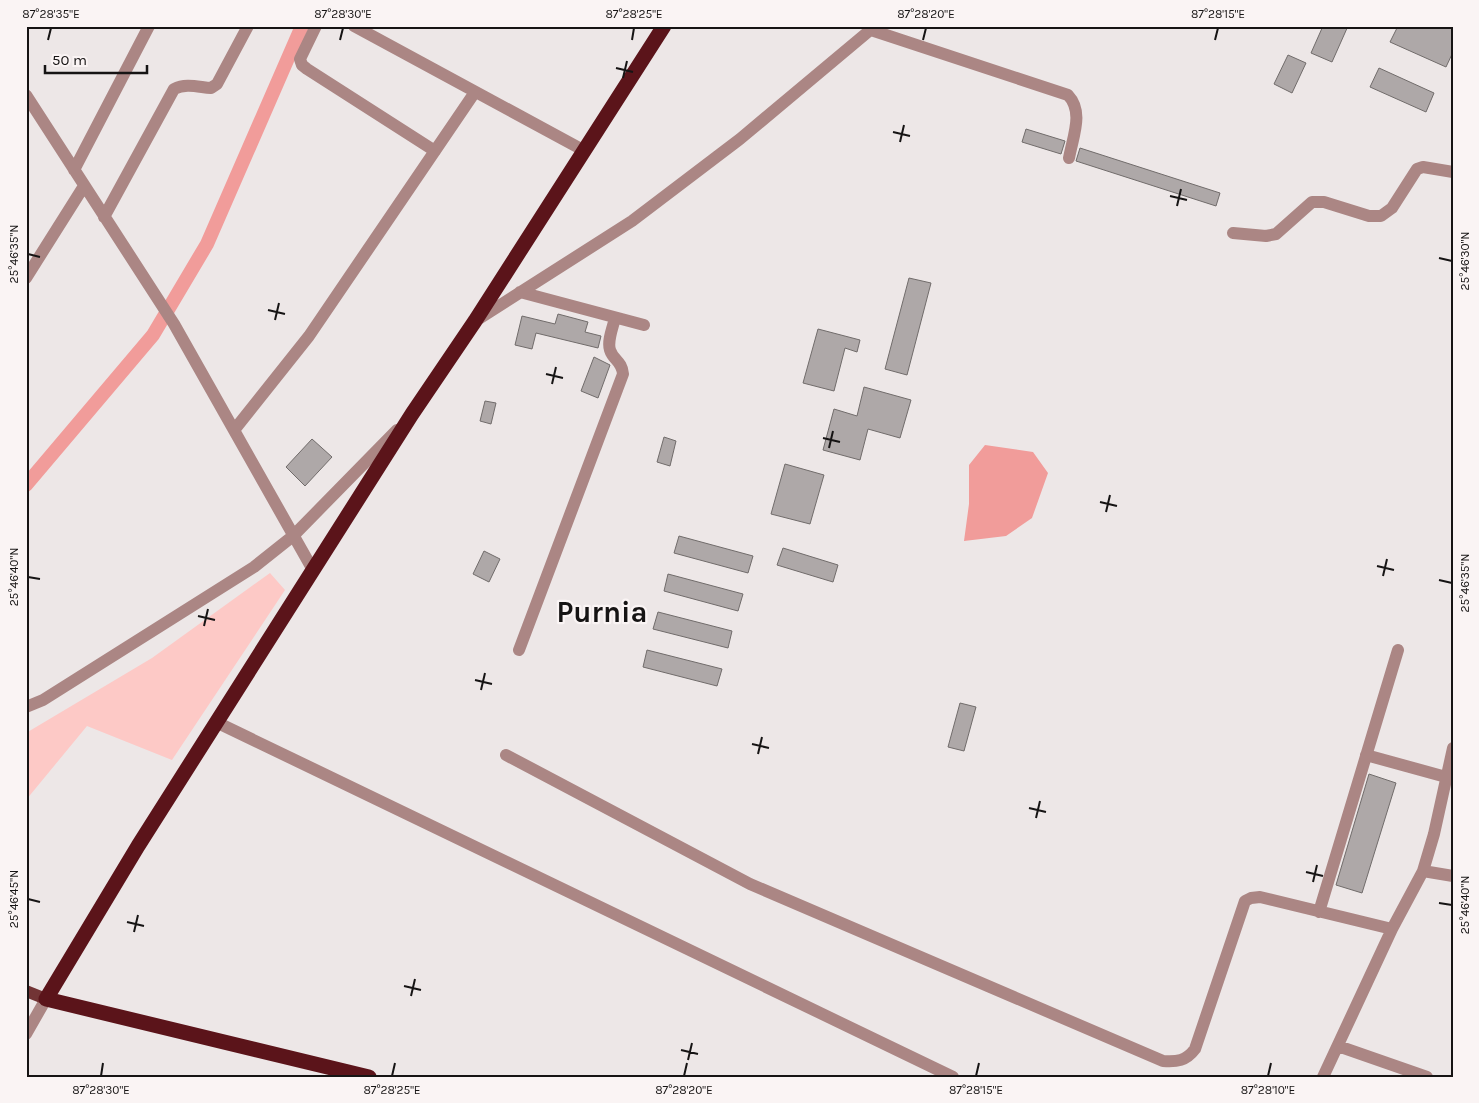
<svg xmlns="http://www.w3.org/2000/svg" width="1479" height="1103" viewBox="0 0 1479 1103" font-family="Karla,sans-serif">
  <rect width="100%" height="100%" fill="#ede7e7"/>
  <path fill="#fdc9c6" d="M270,573L285,590L172,760L87,726L26,800V733L152,658Z"/>
  <path fill="#f19c9a" d="M985,445L1033,452L1048,473L1032,518L1006,536L964,541L969,504V465Z"/>
  <g fill="none" stroke-linecap="round" stroke-linejoin="round">
    <path stroke="#f19c9a" stroke-width="14" d="M26,485L153,335L207,244L302,26"/>
  </g>
  <path fill="#aea8a8" stroke="#716c6b" d="M1323,26H1348L1332,62L1311,53Z
    M1398,26H1453V52L1446,67L1390,42Z
    M1288,55L1306,63L1292,93L1274,84Z
    M1379,68L1434,93L1426,112L1370,87Z
    M1026,129L1065,141L1061,154L1022,142Z
    M1080,148L1220,193L1216,206L1076,161Z
    M909,278L931,283L907,375L885,369Z
    M558,314L588,322L585,332L601,336L598,348L536,333L532,349L515,345L522,316L555,324Z
    M818,329L860,340L857,352L845,348L834,391L803,383Z
    M594,357L610,365L598,398L581,391Z
    M864,387L911,400L900,438L868,429L860,460L823,450L834,409L857,416Z
    M485,401L496,403L491,424L480,421Z
    M664,437L676,441L670,466L657,462Z
    M312,439L332,457L305,486L286,467Z
    M785,464L824,475L810,524L771,514Z
    M679,536L753,556L748,573L674,553Z
    M783,548L838,565L833,582L777,565Z
    M484,551L500,559L489,582L473,574Z
    M668,574L743,594L738,611L664,591Z
    M658,612L732,631L728,648L653,629Z
    M647,650L722,669L717,686L643,667Z
    M960,703L976,707L964,751L948,747Z
    M1369,774L1396,783L1362,893L1336,885Z"/>
  <g fill="none" stroke-linecap="round" stroke-linejoin="round">
    <path stroke="#ab8684" stroke-width="12" d="M316,26L300,59L302,65L307,69L435,151
      M354,26L583,150
      M871,30L1068,95C1084,112 1073,136 1069,158
      M26,95L174,324L313,570
      M74,170L149,26
      M104,217L174,89C186,83 198,87 211,88L217,84L248,26
      M1233,233L1266,236L1276,234L1312,202H1324L1369,216H1381L1392,208L1417,169L1423,167L1453,172
      M26,278L84,186
      M520,292L644,325
      M477,320L632,221L740,139L875,26
      M235,429L309,336L475,92
      M519,650L623,374C622,361 613,360 610,350C607,341 613,327 615,318
      M26,707L43,700L254,567L293,536L397,430
      M216,722L953,1077
      M506,755L750,884L1163,1061C1177,1062 1186,1061 1195,1049L1245,901L1251,898L1260,897L1392,929
      M1366,755L1446,777
      M1423,871L1453,876
      M1319,912L1398,650
      M26,1034L46,999
      M1338,1046L1427,1077
      M1323,1077L1392,929L1423,871L1434,834L1453,748"/>
    <path stroke="#723435" stroke-width="12" d="M26,991L46,999"/>
    <path stroke="#5b141a" stroke-width="15" d="M369,1077L46,999L138,846L412,414L475,321L664,26"/>
  </g>
  <path fill="none" stroke="#161414" stroke-width="2" d="M48,40L51,28M340,40L343,28M632,40L634,28M923,40L926,28M1215,40L1218,28M616,68L633,72M623,78L627,61M893,132L910,136M900,142L904,125M1170,196L1187,200M1177,206L1181,189M28,254L40,257M1439,258L1452,261M268,310L285,314M275,320L279,303M546,374L563,378M552,384L556,367M823,438L840,442M829,448L833,431M1100,502L1117,506M1106,512L1110,495M1377,566L1394,570M1383,576L1387,559M28,577L40,579M1439,580L1452,583M198,616L215,620M204,626L208,609M475,680L492,684M481,690L485,673M752,744L769,748M758,754L762,737M1029,808L1046,812M1036,818L1040,801M1306,872L1323,876M1313,882L1317,865M28,899L40,902M1439,903L1452,905M127,922L144,926M134,932L138,915M404,986L421,990M411,996L415,979M681,1050L698,1054M688,1060L692,1043M101,1076L103,1063M392,1076L395,1063M684,1076L687,1063M976,1076L979,1063M1268,1076L1271,1063"/>
  <g text-anchor="middle" stroke-width="4.5" stroke-linejoin="round" paint-order="stroke">
    <g font-size="29" font-weight="bold" fill="#161414" stroke="#faf4f4">
      <text x="602" y="622">Purnia</text>
    </g>
  </g>
  <rect width="1479" height="1103" fill="none" stroke="#faf4f4" stroke-width="55"/>
  <path d="M45 65v8h102v-8" fill="none" stroke="#161414" stroke-width="2.5"/>
  <text x="52" y="65" font-size="15" fill="#161414" stroke="#faf4f4" stroke-width="4" paint-order="stroke">50 m</text>
  <rect x="28" y="28" width="1424" height="1048" fill="none" stroke="#161414" stroke-width="2"/>
  <g font-size="12" text-anchor="middle" fill="#161414">
    <text x="51" y="18">87°28'35"E</text>
    <text x="343" y="18">87°28'30"E</text>
    <text x="634" y="18">87°28'25"E</text>
    <text x="926" y="18">87°28'20"E</text>
    <text x="1218" y="18">87°28'15"E</text>
    <text transform="translate(14 254) rotate(-90)" y="4">25°46'35"N</text>
    <text transform="translate(1465 261) rotate(-90)" y="4">25°46'30"N</text>
    <text transform="translate(14 577) rotate(-90)" y="4">25°46'40"N</text>
    <text transform="translate(1465 583) rotate(-90)" y="4">25°46'35"N</text>
    <text transform="translate(14 899) rotate(-90)" y="4">25°46'45"N</text>
    <text transform="translate(1465 905) rotate(-90)" y="4">25°46'40"N</text>
    <text x="101" y="1094">87°28'30"E</text>
    <text x="392" y="1094">87°28'25"E</text>
    <text x="684" y="1094">87°28'20"E</text>
    <text x="976" y="1094">87°28'15"E</text>
    <text x="1268" y="1094">87°28'10"E</text>
  </g>
</svg>
